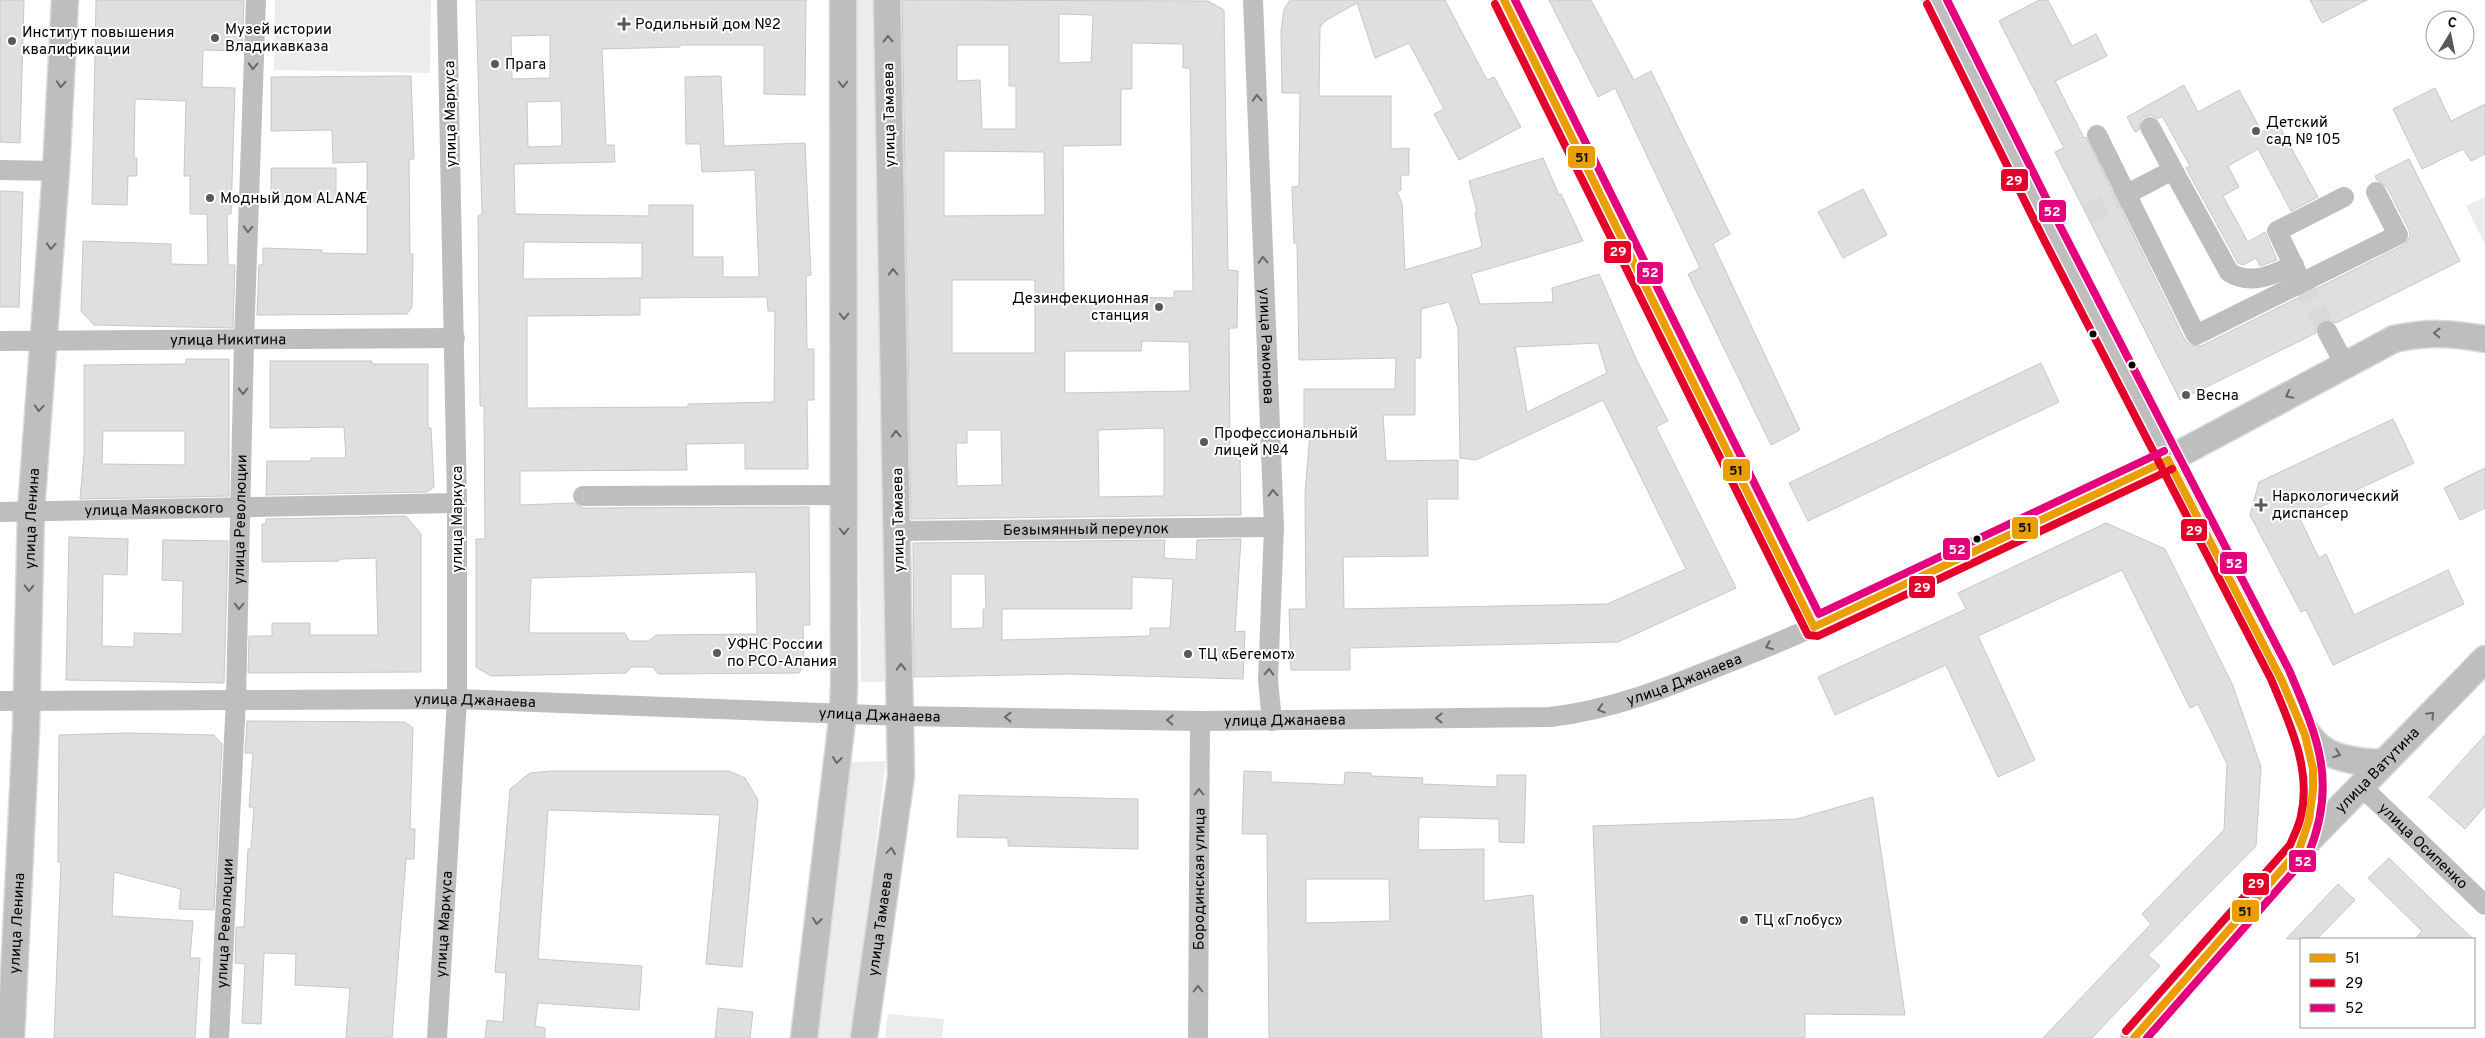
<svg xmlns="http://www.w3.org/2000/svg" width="2485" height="1038" viewBox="0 0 2485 1038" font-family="Overpass,sans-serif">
  <rect width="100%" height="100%" fill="#fff"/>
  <path fill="#ececec" d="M275,0H431L430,73L274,70Z
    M850,0H878L889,682H861Z
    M2485,197V243H2484L2466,206Z
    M886,761L852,1038H814L848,762Z
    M888,1014L944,1019L942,1038H885Z"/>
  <path fill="#dfdfdf" stroke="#c7c7c7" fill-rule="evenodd" d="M0,0H24L20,143L0,142Z
    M96,0H244L242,51L203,50L202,87L235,88L231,214H227L228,265H235L233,328L94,325L81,311L83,241L171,244V264L208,265L207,214H190V176H184L186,101L135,99L134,158H137V176H128L127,205L92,204Z
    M476,0H806L805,95L764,94V45H680V47L602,49L606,145H614L615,162L514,164L515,214L649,216V205H693V257H723V277H759L755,170L702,172L700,144H686L685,77L721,76L724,146L805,143L811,275L806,276L807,349H814V400H807L808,469H745V443L686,444L687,470L520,471V505L574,503L583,508L809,507L810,625H803L804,664L799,673L658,674L653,667H631L626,673L491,676L476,667V539H485L484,406H480L478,216L482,214ZM550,35V78L512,79L511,36ZM561,101L562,146L528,147L527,102ZM524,242L642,243V278L523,279ZM767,297L768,311H775L774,402L688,404V407L527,408V316L640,315V298ZM756,572L757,634L656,635L649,641H629L625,633H529L531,578Z
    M902,0L1208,1L1224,10L1228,270L1238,271L1237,328H1229L1230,456H1240L1241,515L911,519ZM1059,14L1093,15L1091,62L1059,63ZM1132,43L1183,44V68H1190L1193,291H1174V298L1064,296L1063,146L1121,145V89H1132ZM957,45H1009V86H1016V129H982L980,80L957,81ZM944,151L1044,152L1045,215L944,216ZM952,280H1035V353H952ZM1142,341L1189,342L1190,391L1065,393V351H1141ZM1164,428V496L1099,497L1098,430ZM967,430H1001L1002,485L957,486L956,443H967Z
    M1290,0H1445L1487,80L1494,77L1521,127L1459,160L1434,114L1444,109L1409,43L1375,58L1357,3L1325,21L1320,27L1319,96H1391V149L1409,148V175H1401V190L1397,192L1402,203L1405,270L1482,247L1475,213L1477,212L1469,181L1543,158L1559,195L1561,194L1583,241L1471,274L1480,304L1553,302L1552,288L1599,274L1637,361L1668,421L1656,427L1736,588L1618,642L1350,648V670H1291L1289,609H1306L1305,493L1310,433L1304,432V389H1395L1396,358L1299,360L1297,243H1294L1292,187L1299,186L1300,93H1282L1281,32L1284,9ZM1449,302L1458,328L1460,458L1476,460L1603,400L1686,569L1607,604L1344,609L1343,557L1428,556L1427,499H1458V460L1386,461L1383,415H1415V358H1421V309ZM1598,343L1607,373L1527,412L1515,347Z
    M1549,0H1591L1634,80L1651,71L1730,234L1713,244L1800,430L1771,445L1688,274L1700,268L1615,88L1598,97Z
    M2039,0H2048L2072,46L2096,34L2107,56L2055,81L2084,138L2086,137L2185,340L2190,345L2201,346L2404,245L2410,236L2409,230L2387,187L2377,180L2375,176L2409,159L2460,261L2336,323L2328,319L2322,320L2317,325L2316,333L2180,400L2055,152L2064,148L1999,21Z
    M2310,0H2367L2322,23Z
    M411,76L414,159H409L410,254H413L412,307L407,314L257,315L259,265H263V248L322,250L321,253L367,254V162L333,163L332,130L271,131V77Z
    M2184,85L2198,112L2239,90L2262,132L2278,124L2318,197L2291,211L2258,149L2228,166L2239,187L2223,196L2248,242L2265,232L2277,260L2260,266L2256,258L2243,265L2238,263L2186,168L2190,166L2162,116L2158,119L2151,115L2144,117L2140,121L2139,130L2135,132L2127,117Z
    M2435,88L2451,121L2485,104V154L2471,161L2463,149L2422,169L2393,109Z
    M271,168H336V202H271Z
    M1863,189L1887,235L1843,258L1818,212Z
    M0,191L23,192L19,307H0Z
    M186,359H229V496L80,499L84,454V365L186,364ZM103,431H185V465L102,464Z
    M270,361H372V364H428V428H431L434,487L427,492L266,495L267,461H311V458H346L344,427L270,428Z
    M2041,363L2059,402L1808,521L1789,483Z
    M2393,419L2414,463L2299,517L2319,558L2326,554L2354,615L2448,570L2464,604L2333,665L2306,610L2301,612L2250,515L2259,482Z
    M2485,468V508L2460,520L2444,488Z
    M406,516L421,534V672L248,673L249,636H272V623H310V635H378L376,558L339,559V561L262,562V524H266V519Z
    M2106,523L2165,549L2233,686L2261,767L2256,846L2148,955L2160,966L2092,1038H2043L2151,924L2142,914L2224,830L2227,764L2198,704L2190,708L2122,570L1978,636L2035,760L1998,777L1946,665L1835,715L1818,677L1966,609L1958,593Z
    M69,537L128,539L127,575L103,574L102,646L134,647V633L182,634L183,581L162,580L163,540L228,541L224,683L66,680Z
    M1241,539L1235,632L1245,631L1243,679L1068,674L914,677L913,543L1165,540L1164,558L1196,560L1197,540ZM951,574H985L986,609H983V628L951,629ZM1132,577L1173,579L1170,628H1150V636L1002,640V609H1132Z
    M247,721L405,722L413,728L410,829H415L414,859H406L392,1038H346L350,988L295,985L296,954L264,953L261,1024L242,1023L245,964L235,963L236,927H244L248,849H251L254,807H249L253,753H245Z
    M128,733L214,735L222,744L214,910L179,909L181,889L114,872L112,916L193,921L190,958H200L195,1038H54L61,862H58L59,735Z
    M2485,735V806L2465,829L2429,797Z
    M551,771H729L745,778L758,800L742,967L706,964L720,815L548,810L538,959L642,966L639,1010L538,1003L535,1026L545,1028V1038H485L487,1020L503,1022L506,973L495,972L510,789L530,773Z
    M1244,771L1271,772V782L1344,785L1345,772L1371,773V776L1423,778L1422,784L1497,787V775H1526L1524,843L1499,842V819L1419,817L1418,850L1484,849V901L1533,895L1542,1038H1269L1267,834H1242ZM1306,879H1389L1390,921L1306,923Z
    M959,795L1138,799V849L1008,846V838L957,837Z
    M1873,797L1905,1015L1805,1014V1038H1601L1593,826L1797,819Z
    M2389,858L2435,903L2473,939H2415L2422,931L2368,878Z
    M2338,884L2355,900L2317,939H2286Z
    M718,1008L753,1012L750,1038H715Z"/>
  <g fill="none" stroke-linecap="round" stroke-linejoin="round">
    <path stroke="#d9d9d9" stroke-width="20" stroke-dasharray="20 10" stroke-linecap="butt" d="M2087,214L2127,194
      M2302,283L2327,331"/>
    <g stroke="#dbdbdb" stroke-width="29">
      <g id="major">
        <path d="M1936,0L2051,231L2280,675C2299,721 2322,765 2311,817C2308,828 2303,839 2299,850"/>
        <path d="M2168,460L2394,339C2427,332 2452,333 2485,339"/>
        <path d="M2302,727C2308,733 2313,742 2320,747C2334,759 2367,764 2384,762"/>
        <path id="s10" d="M11,1038L26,729L31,511L56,171L65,0"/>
        <path d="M804,1038L843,712L844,686L843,0"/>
        <path id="s11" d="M864,1038L901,776L887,0"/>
        <path id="s12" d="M2134,1038L2299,850L2485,659"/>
      </g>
    </g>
    <g stroke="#bebebe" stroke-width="20">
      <path id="s1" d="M1253,0L1274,527L1268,680L1272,721"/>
      <path d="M1504,0L1814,627"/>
      <path d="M2150,127L2173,170"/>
      <path d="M2097,135L2196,335L2398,235L2376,192"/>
      <path d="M0,170L56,171"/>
      <path d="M2127,194L2173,170L2229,272C2250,286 2273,275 2294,265"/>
      <path d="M2299,277L2277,231L2344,197"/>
      <path d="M2327,331L2345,365"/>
      <path id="s2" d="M0,341L455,338"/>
      <path d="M583,496L844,495"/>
      <path id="s3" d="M0,512L457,503"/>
      <path id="s4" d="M898,531L1274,527"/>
      <path id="s5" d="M0,701L457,699L902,716L1200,721L1550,717C1621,709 1685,680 1750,654C1892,596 2030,525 2168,460"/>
      <path id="s6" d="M2362,787L2485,905"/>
      <path id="s7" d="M219,1038L236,699L244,341L256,0"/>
      <path id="s8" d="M437,1038L457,699V503L447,0"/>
      <path id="s9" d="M1198,1038L1200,721"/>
    </g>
    <use href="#major" stroke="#bebebe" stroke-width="26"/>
    <g stroke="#fff" stroke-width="11">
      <path id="bus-1" d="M1504,0L1814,627
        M1814,627L2168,460
        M2134,1038L2299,850L2309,820L2313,790V769L2305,735L2282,681L2168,460"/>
    </g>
    <g stroke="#fff" stroke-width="11">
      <path id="bus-2" d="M1495,4L1808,635L1818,636L2172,469
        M1927,4L2042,236L2271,679C2289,722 2312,769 2301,816C2299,826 2294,835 2290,845L2126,1031"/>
    </g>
    <g stroke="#fff" stroke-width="11">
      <path id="bus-3" d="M1515,0L1819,614L2164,451
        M1947,0L2060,226L2289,670C2318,738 2338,783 2308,855L2147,1038"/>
    </g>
    <use href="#bus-1" stroke="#eb9e00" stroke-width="8"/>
    <use href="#bus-2" stroke="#e4002b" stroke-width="8"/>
    <use href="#bus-3" stroke="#e5007d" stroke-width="8"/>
  </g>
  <defs><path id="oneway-chevron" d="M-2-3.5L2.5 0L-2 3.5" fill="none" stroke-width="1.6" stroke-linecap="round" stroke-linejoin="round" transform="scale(1.25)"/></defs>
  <g stroke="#686868">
    <use href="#oneway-chevron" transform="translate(888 39) rotate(-91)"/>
    <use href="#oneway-chevron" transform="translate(253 66) rotate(92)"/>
    <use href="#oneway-chevron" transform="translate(61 84) rotate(93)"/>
    <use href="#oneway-chevron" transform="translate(843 84) rotate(90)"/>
    <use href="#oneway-chevron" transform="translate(1257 98) rotate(-92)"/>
    <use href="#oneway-chevron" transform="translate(248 229) rotate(92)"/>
    <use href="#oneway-chevron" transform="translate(51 246) rotate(94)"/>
    <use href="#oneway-chevron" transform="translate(1263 260) rotate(-92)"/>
    <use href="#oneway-chevron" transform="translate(893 272) rotate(-91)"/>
    <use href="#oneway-chevron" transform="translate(844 316) rotate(90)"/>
    <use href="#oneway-chevron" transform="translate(2437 333) rotate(-179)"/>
    <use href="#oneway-chevron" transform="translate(243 391) rotate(91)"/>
    <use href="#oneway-chevron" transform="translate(2289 395) rotate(152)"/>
    <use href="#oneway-chevron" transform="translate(39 408) rotate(94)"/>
    <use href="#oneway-chevron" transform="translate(896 434) rotate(-91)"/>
    <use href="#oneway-chevron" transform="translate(1273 493) rotate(-92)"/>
    <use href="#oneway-chevron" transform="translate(844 531) rotate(90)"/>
    <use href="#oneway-chevron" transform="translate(29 588) rotate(92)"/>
    <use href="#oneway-chevron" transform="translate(239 606) rotate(92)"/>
    <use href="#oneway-chevron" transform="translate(1769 646) rotate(158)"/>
    <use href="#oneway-chevron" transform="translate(901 667) rotate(-91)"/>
    <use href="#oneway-chevron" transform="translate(1269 672) rotate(-88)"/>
    <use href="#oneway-chevron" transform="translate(1601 709) rotate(164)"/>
    <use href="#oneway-chevron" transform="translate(2431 715) rotate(-46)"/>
    <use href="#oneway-chevron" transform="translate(1008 717) rotate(-179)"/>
    <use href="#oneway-chevron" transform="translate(1439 718) rotate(180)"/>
    <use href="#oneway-chevron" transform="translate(1170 720) rotate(-179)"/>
    <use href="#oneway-chevron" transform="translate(2337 754) rotate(20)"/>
    <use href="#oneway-chevron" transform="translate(837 760) rotate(97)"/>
    <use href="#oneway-chevron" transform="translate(1199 792) rotate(-90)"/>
    <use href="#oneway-chevron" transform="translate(891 851) rotate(-82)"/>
    <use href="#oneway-chevron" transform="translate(817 921) rotate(97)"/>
    <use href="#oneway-chevron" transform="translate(1198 989) rotate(-90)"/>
  </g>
  <g fill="#595959" stroke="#fff" stroke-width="2">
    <path d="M621.5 16.5h5v5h5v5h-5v5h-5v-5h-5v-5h5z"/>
    <circle cx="215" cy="38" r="5"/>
    <circle cx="12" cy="41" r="5"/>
    <circle cx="495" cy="64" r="5"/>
    <circle cx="2256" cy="131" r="5"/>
    <circle cx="210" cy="198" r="5"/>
    <circle cx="1159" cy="307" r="5"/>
    <circle cx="2186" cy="395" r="5"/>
    <circle cx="1204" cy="442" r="5"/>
    <path d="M2258.5 497.5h5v5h5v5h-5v5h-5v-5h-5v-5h5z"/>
    <circle cx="717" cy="653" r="5"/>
    <circle cx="1188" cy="654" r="5"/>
    <circle cx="1744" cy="920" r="5"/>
  </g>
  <g fill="#000" stroke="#fff" stroke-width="2">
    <circle cx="2093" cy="334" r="4.5"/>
    <circle cx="2132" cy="365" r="4.5"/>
    <circle cx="1977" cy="539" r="4.5"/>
  </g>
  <g text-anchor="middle" stroke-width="4" stroke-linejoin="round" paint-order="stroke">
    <g font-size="15" fill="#000" stroke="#fff" text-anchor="start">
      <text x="635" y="29">Родильный дом №2</text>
      <text x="225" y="34">Музей истории<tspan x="225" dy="17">Владикавказа</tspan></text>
      <text x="22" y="37">Институт повышения<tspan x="22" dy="17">квалификации</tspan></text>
      <text x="505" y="69">Прага</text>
      <text x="2266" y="127">Детский<tspan x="2266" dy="17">сад № 105</tspan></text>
      <text x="220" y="203">Модный дом ALANÆ</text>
      <text x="1149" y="303" text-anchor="end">Дезинфекционная<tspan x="1149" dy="17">станция</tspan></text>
      <text x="2196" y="400">Весна</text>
      <text x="1214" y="438">Профессиональный<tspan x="1214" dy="17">лицей №4</tspan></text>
      <text x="2272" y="501">Наркологический<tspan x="2272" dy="17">диспансер</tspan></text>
      <text x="727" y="649">УФНС России<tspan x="727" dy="17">по РСО-Алания</tspan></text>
      <text x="1198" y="659">ТЦ «Бегемот»</text>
      <text x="1754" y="925">ТЦ «Глобус»</text>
    </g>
    <g font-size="15" fill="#000" stroke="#fff">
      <text transform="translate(450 114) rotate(-91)" y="5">улица Маркуса</text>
      <text transform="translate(889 115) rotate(-91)" y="5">улица Тамаева</text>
      <text dy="5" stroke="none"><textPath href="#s2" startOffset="228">улица Никитина</textPath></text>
      <text dy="5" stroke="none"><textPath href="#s1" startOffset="346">улица Рамонова</textPath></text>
      <text dy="5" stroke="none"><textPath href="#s3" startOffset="154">улица Маяковского</textPath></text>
      <text dy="5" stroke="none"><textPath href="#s10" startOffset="520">улица Ленина</textPath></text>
      <text dy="5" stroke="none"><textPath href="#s7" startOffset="519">улица Революции</textPath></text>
      <text transform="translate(457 519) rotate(-90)" y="5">улица Маркуса</text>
      <text transform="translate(898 520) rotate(-91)" y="5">улица Тамаева</text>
      <text dy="5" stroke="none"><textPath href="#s4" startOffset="188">Безымянный переулок</textPath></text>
      <text dy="5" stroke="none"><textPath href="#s5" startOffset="1690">улица Джанаева</textPath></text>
      <text dy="5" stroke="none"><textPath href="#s5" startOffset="475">улица Джанаева</textPath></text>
      <text dy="5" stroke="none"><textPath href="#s5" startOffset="880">улица Джанаева</textPath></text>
      <text dy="5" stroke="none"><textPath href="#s5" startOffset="1285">улица Джанаева</textPath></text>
      <text dy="5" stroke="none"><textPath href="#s12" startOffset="362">улица Ватутина</textPath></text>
      <text dy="5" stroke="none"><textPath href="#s6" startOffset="85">улица Осипенко</textPath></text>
      <text dy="5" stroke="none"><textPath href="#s9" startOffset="159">Бородинская улица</textPath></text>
      <text dy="5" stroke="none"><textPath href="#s10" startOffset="115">улица Ленина</textPath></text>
      <text dy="5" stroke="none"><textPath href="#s7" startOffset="115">улица Революции</textPath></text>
      <text dy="5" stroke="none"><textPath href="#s8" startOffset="114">улица Маркуса</textPath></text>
      <text dy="5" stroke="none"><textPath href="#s11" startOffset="115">улица Тамаева</textPath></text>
    </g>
  </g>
  <g stroke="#fff" stroke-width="2">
    <rect x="1567" y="145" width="29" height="24" rx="5" fill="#eb9e00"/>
    <rect x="2000" y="168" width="29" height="24" rx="5" fill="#e4002b"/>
    <rect x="2038" y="199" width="29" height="24" rx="5" fill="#e5007d"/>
    <rect x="1603" y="240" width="29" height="24" rx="5" fill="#e4002b"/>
    <rect x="1636" y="261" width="28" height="24" rx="5" fill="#e5007d"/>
    <rect x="1722" y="458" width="29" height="24" rx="5" fill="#eb9e00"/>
    <rect x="2011" y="516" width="28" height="24" rx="5" fill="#eb9e00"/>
    <rect x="2180" y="518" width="28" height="24" rx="5" fill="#e4002b"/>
    <rect x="1942" y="537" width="29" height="24" rx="5" fill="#e5007d"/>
    <rect x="2219" y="551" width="29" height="24" rx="5" fill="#e5007d"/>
    <rect x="1908" y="575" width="28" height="24" rx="5" fill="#e4002b"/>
    <rect x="2288" y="849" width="29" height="24" rx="5" fill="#e5007d"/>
    <rect x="2242" y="872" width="28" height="24" rx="5" fill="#e4002b"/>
    <rect x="2231" y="899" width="29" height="24" rx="5" fill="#eb9e00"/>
  </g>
  <g font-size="14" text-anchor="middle" font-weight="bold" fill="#fff">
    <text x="2014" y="185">29</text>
    <text x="2052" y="216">52</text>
    <text x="1618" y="256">29</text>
    <text x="1650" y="277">52</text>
    <text x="2194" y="535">29</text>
    <text x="1957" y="554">52</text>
    <text x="2234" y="568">52</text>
    <text x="1922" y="592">29</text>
    <text x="2303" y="866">52</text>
    <text x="2256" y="888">29</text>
  </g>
  <g font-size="14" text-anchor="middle" font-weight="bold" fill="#111">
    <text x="1582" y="162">51</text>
    <text x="1736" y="475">51</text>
    <text x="2025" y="532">51</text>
    <text x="2245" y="916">51</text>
  </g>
  <rect x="2300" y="938" width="175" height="90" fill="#ffffff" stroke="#999999"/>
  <rect x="2310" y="954" width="25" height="8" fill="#eb9e00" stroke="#999999"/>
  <text x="2345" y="963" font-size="15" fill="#000000">51</text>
  <rect x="2310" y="979" width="25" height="8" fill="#e4002b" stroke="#999999"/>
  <text x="2345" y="988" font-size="15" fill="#000000">29</text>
  <rect x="2310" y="1004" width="25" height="8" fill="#e5007d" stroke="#999999"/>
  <text x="2345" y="1013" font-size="15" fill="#000000">52</text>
  <g transform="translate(2450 35) rotate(10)"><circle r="24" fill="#ffffff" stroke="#999999"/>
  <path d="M0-4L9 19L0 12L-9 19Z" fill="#595959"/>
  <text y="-8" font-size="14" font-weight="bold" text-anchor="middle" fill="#000000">С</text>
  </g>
</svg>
